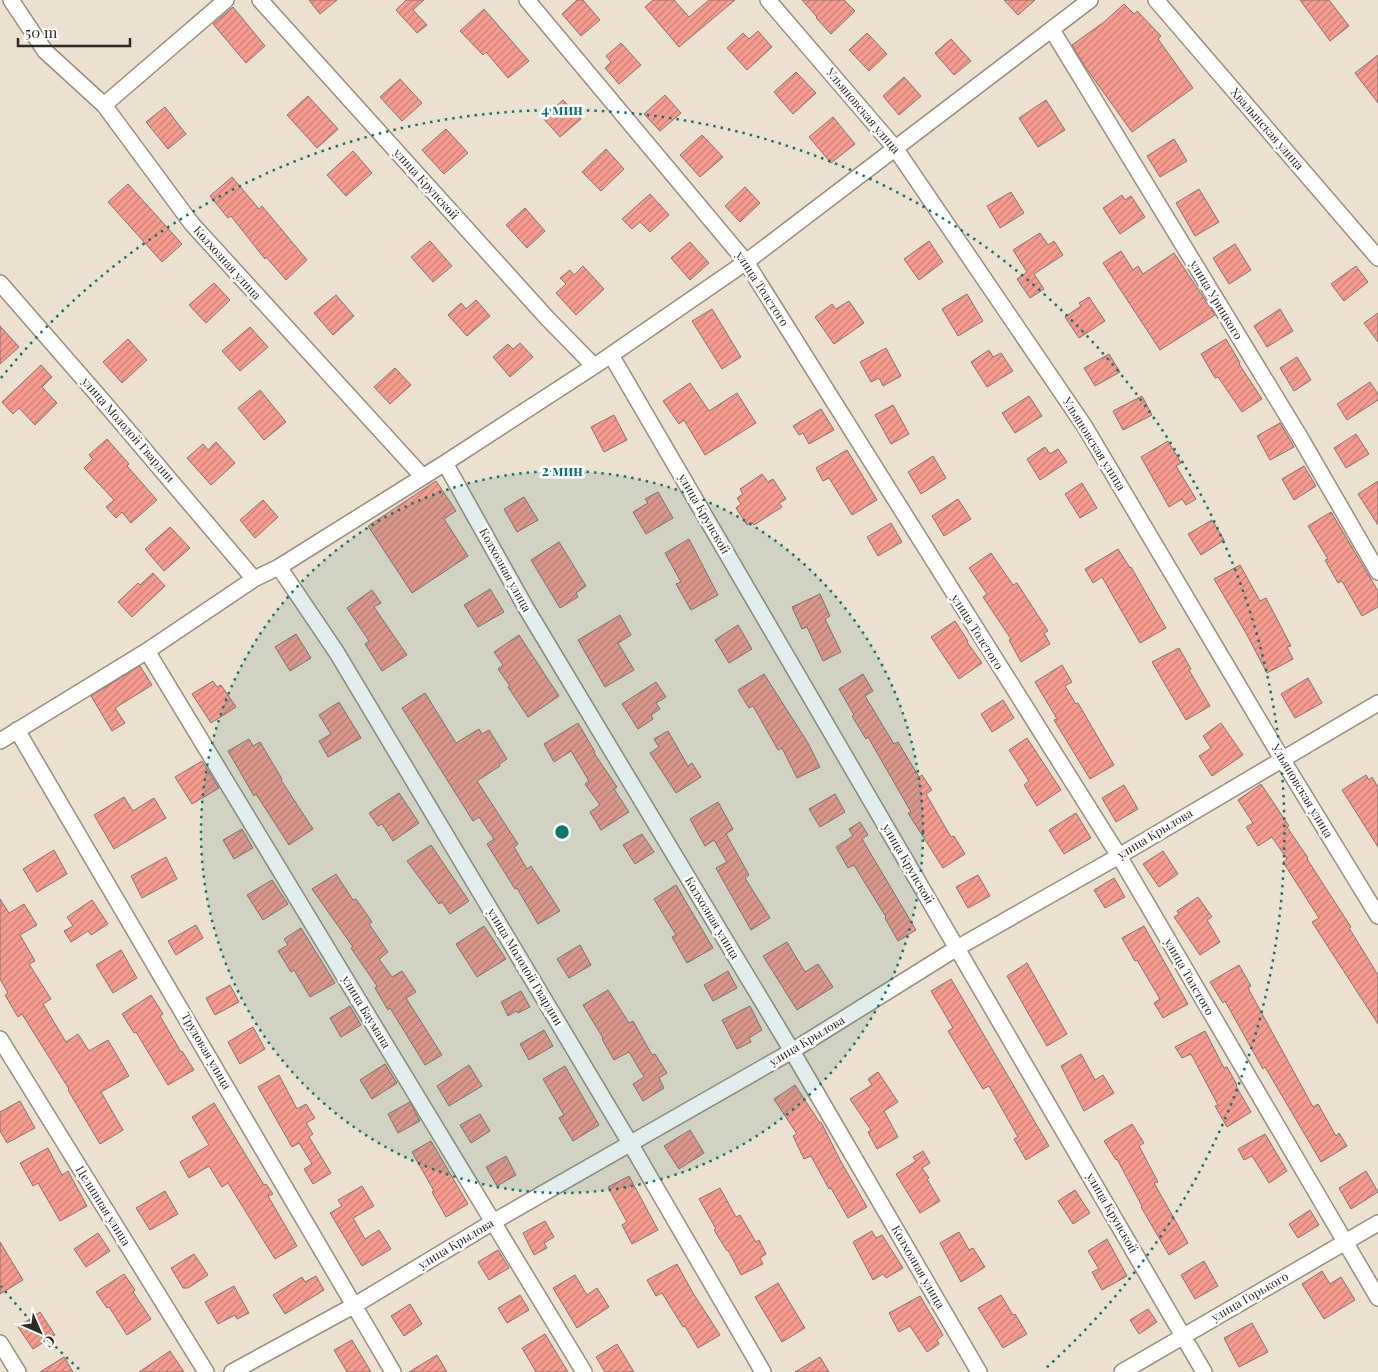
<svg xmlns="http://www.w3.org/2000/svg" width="1378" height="1372" viewBox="0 0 1378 1372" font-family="'Playfair Display',serif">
  <defs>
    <pattern id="building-hatch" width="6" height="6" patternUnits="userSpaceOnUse" patternTransform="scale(1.25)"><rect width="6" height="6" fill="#f79c8e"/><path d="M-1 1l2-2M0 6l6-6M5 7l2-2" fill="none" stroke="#c87f74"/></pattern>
  </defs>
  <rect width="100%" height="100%" fill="#ece0cf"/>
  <path fill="url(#building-hatch)" stroke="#887370" d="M309,0H337L320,14Z
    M406,0H424L413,10L427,25L417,33L396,10Z
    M577,0H583L600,20L581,36L562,14Z
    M653,0H674L689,17L709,0H735L679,47L645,7Z
    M802,0H844L855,11L831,34L816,18L817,17Z
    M1004,0H1035L1018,15Z
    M1300,0H1329L1349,26L1330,41Z
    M1124,4L1134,14L1137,11L1161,36L1158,39L1193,88L1132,132L1086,68L1072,45L1104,22Z
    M233,7L265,46L246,63L213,24Z
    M484,9L529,61L508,78L486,52L483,55L460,31Z
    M758,31L772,47L747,70L727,48L743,33L749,39Z
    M867,33L887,54L869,71L849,50Z
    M951,39L971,61L954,75L935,53Z
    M621,43L641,65L619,84L605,68L611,62L606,56Z
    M1378,55V103L1355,73Z
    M796,72L816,93L793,114L774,92Z
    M904,77L921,96L899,115L883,96Z
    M400,79L422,103L402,121L380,97Z
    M665,95L681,113L660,131L644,114Z
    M308,96L338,129L317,148L287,115Z
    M563,100L581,119L560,137L543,118Z
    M1046,100L1065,130L1038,147L1019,118Z
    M165,107L186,134L168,149L146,122Z
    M833,117L855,144L831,163L809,137Z
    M446,129L468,153L444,174L422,150Z
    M702,135L723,157L700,177L680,155Z
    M1174,139L1187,161L1160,177L1147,156Z
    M606,149L624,169L601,191L582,172Z
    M353,151L372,173L346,196L327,175Z
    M232,177L259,209L262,206L307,260L286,280L266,257L265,259L231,216L228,218L210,196Z
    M128,184L182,244L162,262L108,202Z
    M745,187L760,203L740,222L725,206Z
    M1199,189L1219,222L1195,236L1176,203Z
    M1011,192L1024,213L1000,228L987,206Z
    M650,194L669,215L650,232L640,222L632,229L622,219Z
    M1122,195L1125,200L1131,196L1145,217L1120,234L1103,208Z
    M525,208L545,231L527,248L506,225Z
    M1040,233L1048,245L1054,241L1063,255L1034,274L1044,289L1030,298L1017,279L1027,272L1013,250Z
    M430,241L452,266L433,282L411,257Z
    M929,241L943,262L919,280L904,259Z
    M690,242L709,263L690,280L671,258Z
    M1235,244L1251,270L1229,284L1213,258Z
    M1121,251L1133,270L1138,266L1143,274L1174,253L1215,315L1160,350L1103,263Z
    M583,266L604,289L576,315L556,293L566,284L560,278L570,270L574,275Z
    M1356,266L1368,282L1344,301L1331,284Z
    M214,283L230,300L206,323L189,305Z
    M967,294L983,321L958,336L942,309Z
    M336,295L354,316L333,335L314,313Z
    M1089,297L1105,321L1079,338L1065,317L1081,306L1079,303Z
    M476,300L490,316L467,336L448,315L461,303L466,309Z
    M849,301L864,323L834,344L815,317L832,304L836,309Z
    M712,309L741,357L722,369L692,321Z
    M1280,309L1293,331L1267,347L1254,326Z
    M1378,313V342L1364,323Z
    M0,326L19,347L0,364Z
    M250,327L268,347L240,371L222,351Z
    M128,339L147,360L122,383L103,362Z
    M1226,339L1240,363L1239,364L1262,399L1242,412L1218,377L1215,378L1201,354Z
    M520,343L533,357L510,377L493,357L508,344L513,349Z
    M886,348L901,376L883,386L879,378L871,382L860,362Z
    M989,350L993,357L1001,353L1013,371L987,387L971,362Z
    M1109,354L1120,372L1095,386L1084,368Z
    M1297,357L1311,380L1294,391L1280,368Z
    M41,365L52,377L42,387L57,403L35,425L19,408L13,414L2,402Z
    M395,368L411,385L390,404L374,387Z
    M1370,382L1378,394V400L1347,420L1337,404Z
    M690,383L709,411L737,393L756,423L705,455L684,420L679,424L663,401Z
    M260,390L286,422L264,440L238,408Z
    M1029,396L1042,416L1015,433L1002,413Z
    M1142,396L1152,415L1123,430L1113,411Z
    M893,405L909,434L891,444L875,415Z
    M821,409L834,430L809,444L803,433L799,435L793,426Z
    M614,415L627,440L604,452L591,427Z
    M1280,423L1294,447L1270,460L1257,436Z
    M1356,434L1369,454L1346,468L1334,448Z
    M107,439L129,464L127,466L157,500L131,523L122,512L116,518L106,507L114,500L84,468L93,459L89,455Z
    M1168,441L1181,463L1176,466L1196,499L1186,505L1182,499L1169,507L1141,457Z
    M216,442L235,463L211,485L187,458L203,444L208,450Z
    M1045,447L1050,454L1058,449L1067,462L1040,480L1027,459Z
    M847,450L877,500L852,515L829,478L823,481L816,468Z
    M933,456L946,478L921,494L908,472Z
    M1304,466L1316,486L1294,500L1282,479Z
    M762,474L768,482L773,479L786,499L779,503L782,507L754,525L751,522L747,525L736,508L741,504L737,498L743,494L740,489Z
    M436,481L456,511L444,519L468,556L412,593L368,526Z
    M1378,481V525L1358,494Z
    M1082,483L1097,508L1080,518L1065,494Z
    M658,492L673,518L646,534L633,512L648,503L645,499Z
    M524,497L538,520L517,532L504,509Z
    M958,499L971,519L944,536L932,516Z
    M263,500L278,517L255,538L240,520Z
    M1331,512L1378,591V607L1362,616L1342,581L1338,583L1325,560L1328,559L1308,526Z
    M1212,520L1224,540L1201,555L1188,534Z
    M891,523L902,542L878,556L867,537Z
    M170,527L190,548L164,571L145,549Z
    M689,539L718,595L691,610L676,584L681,582L665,553Z
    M559,542L586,586L576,593L578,597L560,608L531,560Z
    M1118,549L1130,568L1131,567L1166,628L1140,643L1102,577L1093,583L1085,569Z
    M991,553L1013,585L1017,583L1048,631L1044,633L1050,644L1021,662L1009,640L1011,639L983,597L987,594L969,568Z
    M1240,565L1260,601L1266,598L1291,646L1287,647L1293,659L1267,673L1246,633L1214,579Z
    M153,573L165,586L132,617L118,602L138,583L140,585Z
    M490,589L504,612L478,627L464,605Z
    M372,590L381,603L374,607L407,655L382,671L365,644L369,641L347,608Z
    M820,594L830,616L825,619L841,652L823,661L807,627L802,629L792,607Z
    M620,615L631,635L618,643L634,670L605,687L578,640Z
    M955,621L968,641L967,642L982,663L959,679L931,637Z
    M738,625L752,649L729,663L715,640Z
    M296,634L311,658L290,671L275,647Z
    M519,635L559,696L528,717L508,687L510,686L498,669L503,665L494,652Z
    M1179,648L1191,669L1189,670L1210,706L1186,720L1152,662Z
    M1062,665L1072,682L1065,686L1076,704L1078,703L1114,765L1090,779L1054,720L1057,719L1035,682Z
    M140,666L152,685L115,708L125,723L112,731L91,696Z
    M764,674L808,743L820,767L797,778L782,748L778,750L753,706L749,708L738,690Z
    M863,674L873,691L865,696L894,744L898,742L919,777L922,775L932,790L926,794L951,837L954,836L965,854L943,868L908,813L911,812L868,737L866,739L852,716L854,715L839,689Z
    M1308,678L1322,703L1295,718L1281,694Z
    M213,681L217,687L221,685L236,707L211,723L192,694Z
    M656,682L666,697L656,703L660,709L651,715L653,719L638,729L622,704Z
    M425,693L456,743L479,729L482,734L489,730L507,759L499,764L500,766L477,781L518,844L514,847L527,869L531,866L560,911L538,924L517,888L515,889L487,844L494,839L479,817L473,821L402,708Z
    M1003,700L1014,718L992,732L981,714Z
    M339,702L361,738L328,757L319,741L331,734L319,715Z
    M578,723L595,752L594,753L617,787L614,789L629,812L601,830L590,812L600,805L585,784L589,781L571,751L554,762L544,744Z
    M1221,723L1243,755L1212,776L1199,756L1211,748L1203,736Z
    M668,731L688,766L692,763L701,777L676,793L650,753L659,747L654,739Z
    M1027,738L1061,790L1037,806L1024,785L1029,781L1009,750Z
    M249,739L253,746L260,742L282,779L281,780L313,829L289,845L256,794L254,796L228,751Z
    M202,761L219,788L192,804L175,777Z
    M1366,775L1369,780L1372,777L1378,787V847L1342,790Z
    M1261,784L1289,826L1287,827L1308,858L1307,859L1351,927L1349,928L1378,975V1024L1312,922L1319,918L1283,862L1287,859L1272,837L1258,846L1246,827L1253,823L1238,800Z
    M1124,785L1138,809L1116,822L1102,798Z
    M399,793L419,823L393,841L382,824L378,826L369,813Z
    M835,794L845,812L820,827L809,809Z
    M124,797L133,811L154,798L166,818L114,849L94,815Z
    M718,802L733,829L726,834L749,875L745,878L770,918L751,930L716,868L727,862L714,840L705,846L690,819Z
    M1076,813L1091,838L1064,854L1049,830Z
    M860,822L868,835L862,839L916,930L898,941L885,918L886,917L854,865L848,868L836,847L853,836L849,829Z
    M242,829L253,848L234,859L223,840Z
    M642,834L654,852L635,864L623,845Z
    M431,845L469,901L450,914L442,902L439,904L407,861Z
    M54,850L67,874L37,892L23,869Z
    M1163,851L1178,874L1159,887L1143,864Z
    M166,857L177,879L142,898L131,876Z
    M336,874L353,900L356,899L372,922L369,924L388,952L379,959L392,977L402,971L416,992L406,998L442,1055L425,1065L390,1008L388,1010L375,988L377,986L351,948L353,947L312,889Z
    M978,875L990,896L968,908L956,887Z
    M1114,878L1125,897L1105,908L1094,890Z
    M272,880L288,904L263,920L247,895Z
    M676,885L713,948L687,963L672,937L676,935L654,899Z
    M1198,897L1212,917L1207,920L1220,942L1200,955L1174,917L1179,914L1177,911Z
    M0,899L9,913L24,904L37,925L20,935L35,961L29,964L51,999L43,1004L66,1042L78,1034L89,1051L108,1040L129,1076L101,1092L123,1130L100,1144L68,1090L69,1089L22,1014L18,1017L5,995L8,993L0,979Z
    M92,900L108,924L91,935L88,931L71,942L64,931L73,926L67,917Z
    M196,925L203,938L176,955L168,941Z
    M484,926L506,959L477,977L456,944Z
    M1144,926L1188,1004L1163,1018L1154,1003L1160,999L1137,960L1135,961L1122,938Z
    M301,928L335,983L310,997L294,970L291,972L278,951L288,945L284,939Z
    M787,942L805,972L818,964L833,987L797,1010L763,956Z
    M580,945L591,965L569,978L557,959Z
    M121,950L137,978L113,993L96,965Z
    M1027,963L1067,1034L1047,1046L1007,976Z
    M1239,965L1251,986L1248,988L1313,1107L1318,1104L1336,1136L1339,1133L1347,1146L1321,1162L1265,1067L1263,1069L1225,1001L1223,1003L1210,982Z
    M728,971L737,988L713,1001L704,985Z
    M951,979L1049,1146L1026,1160L1014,1139L1018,1137L989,1086L983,1089L948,1031L953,1028L931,991Z
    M230,985L239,1002L215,1015L206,998Z
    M608,990L629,1023L633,1021L652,1055L655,1054L667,1073L659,1078L664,1088L643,1101L633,1084L644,1077L629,1052L614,1060L602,1039L603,1038L583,1005Z
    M521,991L530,1007L518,1013L516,1011L508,1016L501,1002Z
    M151,995L163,1014L160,1016L181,1052L182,1051L194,1070L168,1085L136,1032L134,1033L122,1014Z
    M350,1006L361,1025L341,1037L330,1018Z
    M750,1006L762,1030L749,1038L751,1042L737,1049L722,1020Z
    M253,1027L265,1049L240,1064L228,1042Z
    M544,1030L553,1046L529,1060L520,1044Z
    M1205,1031L1224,1068L1227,1067L1237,1085L1236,1086L1251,1112L1227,1127L1215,1106L1218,1105L1191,1054L1182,1058L1175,1047Z
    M1081,1054L1095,1080L1103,1075L1114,1093L1084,1111L1061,1066Z
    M385,1064L397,1083L372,1099L360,1080Z
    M469,1065L482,1086L449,1106L437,1086Z
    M565,1066L599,1125L573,1141L559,1118L564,1115L543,1079Z
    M878,1072L898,1102L884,1111L898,1137L877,1149L868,1132L871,1130L850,1099L872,1085L868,1079Z
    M279,1075L297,1109L306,1104L315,1118L306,1123L313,1134L309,1137L331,1173L313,1184L304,1169L312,1164L299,1143L292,1147L258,1087Z
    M795,1085L820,1123L821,1122L840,1160L867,1207L848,1218L831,1188L829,1189L811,1156L804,1159L793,1136L797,1134L774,1099Z
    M20,1101L35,1128L7,1143L0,1131V1112Z
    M410,1102L420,1121L398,1133L388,1114Z
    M214,1103L264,1185L266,1184L273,1194L268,1196L297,1246L275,1259L228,1183L222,1187L209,1166L189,1178L180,1162L209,1145L192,1117Z
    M480,1114L490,1131L471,1143L460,1125Z
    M1132,1124L1144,1143L1139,1146L1158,1182L1154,1183L1188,1243L1169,1255L1141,1207L1142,1206L1117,1159L1116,1160L1104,1141Z
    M690,1130L704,1153L679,1169L664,1146Z
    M1265,1134L1287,1171L1269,1183L1252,1156L1244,1160L1238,1149Z
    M431,1141L468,1204L446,1217L432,1192L434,1191L412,1152Z
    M48,1148L62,1175L68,1171L87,1206L60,1221L38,1183L33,1186L20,1163Z
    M923,1151L930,1163L922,1168L929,1178L927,1179L940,1201L920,1213L896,1174L916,1161L913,1157Z
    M506,1156L516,1175L497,1186L486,1167Z
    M1366,1171L1378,1192L1351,1209L1339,1188Z
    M629,1176L658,1230L632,1244L622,1225L627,1222L608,1187Z
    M362,1186L374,1206L353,1218L365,1239L379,1230L391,1249L362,1266L330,1213L342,1206L338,1200Z
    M720,1188L736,1217L740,1215L756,1242L759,1240L766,1254L760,1258L763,1264L741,1275L728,1250L727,1251L714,1230L716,1229L699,1199Z
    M1075,1190L1090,1213L1073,1224L1058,1201Z
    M165,1191L178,1214L150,1230L136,1208Z
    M1310,1210L1319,1225L1298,1238L1289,1224Z
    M545,1221L554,1237L544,1243L547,1248L534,1255L523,1233Z
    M872,1231L876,1238L882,1235L903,1268L886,1278L883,1274L873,1280L853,1242Z
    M959,1232L969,1250L973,1248L985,1267L961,1282L940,1243Z
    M98,1233L110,1251L86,1267L74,1249Z
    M1107,1239L1127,1276L1102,1290L1092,1272L1099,1269L1088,1251Z
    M0,1242L23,1280L0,1294Z
    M498,1250L509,1268L489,1280L478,1262Z
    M194,1254L208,1275L188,1288H183L171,1268Z
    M1204,1261L1218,1286L1195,1299L1181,1275Z
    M677,1264L693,1293L720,1335L698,1348L685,1326L683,1327L662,1293L656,1296L647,1280Z
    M1322,1271L1330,1284L1341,1277L1355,1300L1324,1319L1302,1284Z
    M124,1274L135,1290L133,1292L151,1319L127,1335L109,1307L107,1308L96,1292Z
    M575,1275L587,1295L597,1288L609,1307L577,1328L553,1288Z
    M316,1276L324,1290L285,1314L273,1295L302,1277L305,1282Z
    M778,1283L805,1328L782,1342L755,1297Z
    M234,1286L249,1313L237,1319L235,1315L218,1324L205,1302Z
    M520,1295L529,1310L507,1323L498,1308Z
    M1001,1295L1013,1315L1015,1314L1027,1334L1003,1348L978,1308Z
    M920,1296L943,1335L937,1340L939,1344L927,1352L910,1326L899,1332L889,1313Z
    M410,1304L422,1324L404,1336L391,1316Z
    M1148,1309L1157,1322L1139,1334L1130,1320Z
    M40,1312L55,1335L33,1349L18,1327Z
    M1252,1323L1268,1352L1239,1367L1224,1338Z
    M545,1334L568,1372H536L522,1348Z
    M352,1340L371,1372H347L334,1350Z
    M617,1344L634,1372H605L596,1357Z
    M170,1351L184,1372H139Z
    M437,1355L447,1372H409Z
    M64,1357L73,1372H40Z
    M820,1357L829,1372H795Z"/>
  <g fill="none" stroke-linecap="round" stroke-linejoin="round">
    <g stroke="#998e7e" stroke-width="18">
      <path id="minor" d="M11,0L45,51L104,105L192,224L423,477
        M260,0L547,318L594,366
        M527,0L746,262L1119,856L1378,1298
        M768,0L895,148L1085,427L1282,759L1378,916
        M1156,0L1378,258
        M1052,30L1300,437L1378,572
        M104,105L226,0
        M0,283L108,407L254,579
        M611,355L1204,1372
        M445,463L526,608L792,1051L979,1372
        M279,567L337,653L630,1143L763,1372
        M147,651L584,1372
        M17,730L393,1372
        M0,741L147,651L254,579L279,567L445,463L608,357L746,262L1090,0
        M0,1039L206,1372
        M0,1343L18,1372
        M232,1372L355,1305L493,1222L792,1051L957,948L1119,856L1378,703
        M1122,1372L1378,1223"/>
    </g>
    <use href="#minor" stroke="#fff" stroke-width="15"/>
  </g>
  <circle cx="562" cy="832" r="361" fill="#0f766e" fill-opacity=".12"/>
  <g fill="none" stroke="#0f766e" stroke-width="2.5" stroke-dasharray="2.5 5">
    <circle cx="562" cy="832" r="361"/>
    <path d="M79 1369A722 722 0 0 1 1 1286M1 378A722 722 0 1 1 1045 1369"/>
  </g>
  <g text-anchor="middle" stroke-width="5" stroke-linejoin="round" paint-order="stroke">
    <g font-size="12" fill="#2f2a24" stroke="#fff">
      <text transform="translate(863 111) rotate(50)" y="4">Ульяновская улица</text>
      <text transform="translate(1267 129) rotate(49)" y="4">Хвалынская улица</text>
      <text transform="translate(426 184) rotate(48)" y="4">улица Крупской</text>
      <text transform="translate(227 263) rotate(48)" y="4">Колхозная улица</text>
      <text transform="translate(762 289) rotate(57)" y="4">улица Толстого</text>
      <text transform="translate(1216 300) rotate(59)" y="4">улица Урицкого</text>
      <text transform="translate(128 430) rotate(49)" y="4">улица Молодой Гвардии</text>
      <text transform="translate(1094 444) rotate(58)" y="4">Ульяновская улица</text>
      <text transform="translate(704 514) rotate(60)" y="4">улица Крупской</text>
      <text transform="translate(505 570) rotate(61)" y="4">Колхозная улица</text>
      <text transform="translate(977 632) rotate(58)" y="4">улица Толстого</text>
      <text transform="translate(1302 791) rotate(59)" y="4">Ульяновская улица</text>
      <text transform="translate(1155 834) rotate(-31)" y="4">улица Крылова</text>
      <text transform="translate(908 864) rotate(60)" y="4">улица Крупской</text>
      <text transform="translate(712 918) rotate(59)" y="4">Колхозная улица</text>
      <text transform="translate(525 967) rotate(59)" y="4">улица Молодой Гвардии</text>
      <text transform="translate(1189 977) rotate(60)" y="4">улица Толстого</text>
      <text transform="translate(366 1012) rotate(59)" y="4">улица Баумана</text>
      <text transform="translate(807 1041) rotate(-31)" y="4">улица Крылова</text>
      <text transform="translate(206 1051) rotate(60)" y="4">Трудовая улица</text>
      <text transform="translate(103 1206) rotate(58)" y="4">Целинная улица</text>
      <text transform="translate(1112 1213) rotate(60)" y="4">улица Крупской</text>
      <text transform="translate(456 1244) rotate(-31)" y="4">улица Крылова</text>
      <text transform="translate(918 1267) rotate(60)" y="4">Колхозная улица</text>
      <text transform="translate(1250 1297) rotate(-30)" y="4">улица Горького</text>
    </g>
  </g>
  <circle cx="562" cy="832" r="8" fill="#0f766e" stroke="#fff" stroke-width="2.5"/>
  <g font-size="15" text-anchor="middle" font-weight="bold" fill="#0f766e" stroke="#fff" stroke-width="5" stroke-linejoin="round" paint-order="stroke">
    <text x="562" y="115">4 мин</text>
    <text x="562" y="476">2 мин</text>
  </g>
  <g transform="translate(40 1332) rotate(135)" stroke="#ffffff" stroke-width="4" paint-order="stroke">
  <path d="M0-4L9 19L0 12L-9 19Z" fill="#2f2a24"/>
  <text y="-8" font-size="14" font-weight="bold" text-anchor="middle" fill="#2f2a24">С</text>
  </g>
  <path d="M18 38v8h112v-8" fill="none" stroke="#2f2a24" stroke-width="2.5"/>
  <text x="25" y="38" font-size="15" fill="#2f2a24" stroke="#ffffff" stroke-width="4" paint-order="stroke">50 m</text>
</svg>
